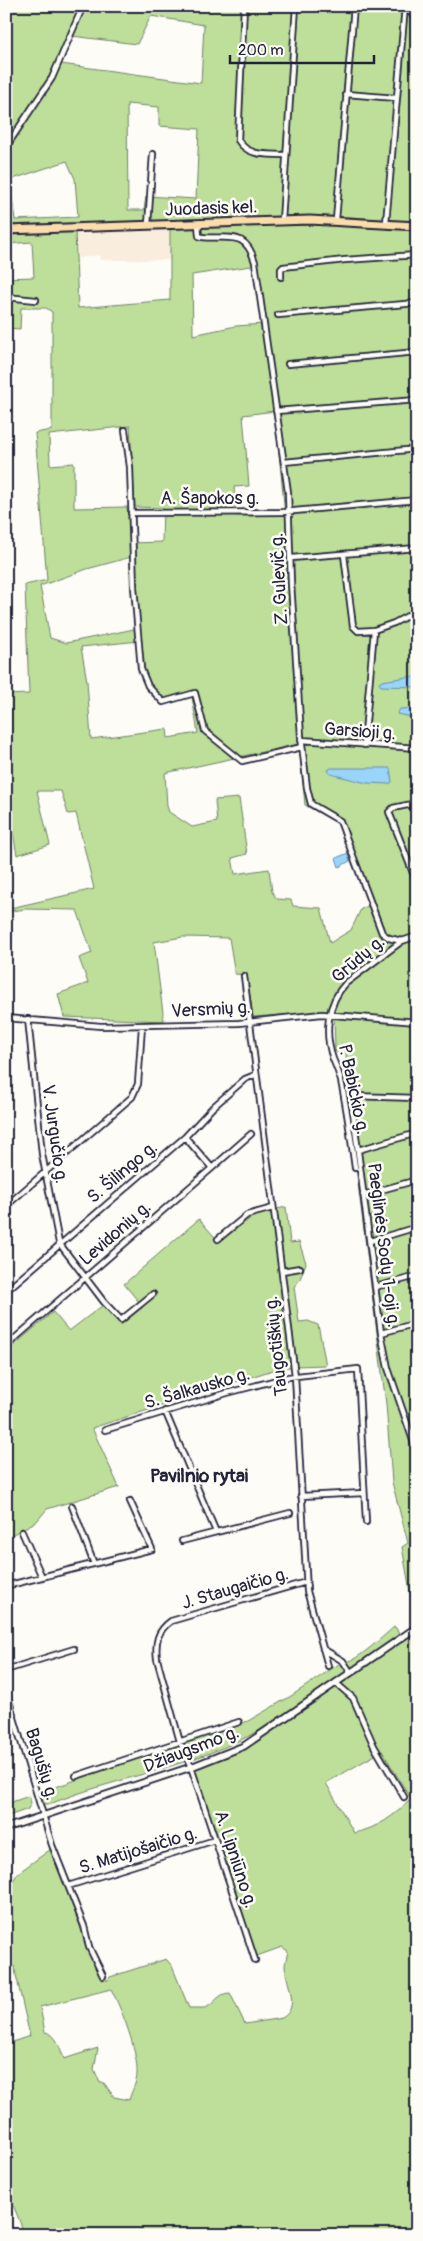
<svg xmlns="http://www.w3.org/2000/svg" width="423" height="2241" viewBox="0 0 423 2241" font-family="Pangolin,sans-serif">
  <rect width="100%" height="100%" fill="#fdfcf7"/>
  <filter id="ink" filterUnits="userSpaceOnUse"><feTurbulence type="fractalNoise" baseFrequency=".02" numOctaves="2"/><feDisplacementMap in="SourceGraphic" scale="10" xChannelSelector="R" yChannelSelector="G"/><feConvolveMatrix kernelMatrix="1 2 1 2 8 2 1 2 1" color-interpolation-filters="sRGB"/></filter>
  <g filter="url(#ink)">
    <path fill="#f9eede" d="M170,228V260H100L99,255L78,258L75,230Z"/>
    <path fill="#bddf99" stroke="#70806a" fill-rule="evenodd" d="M6,6H80L47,82L6,143Z
      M86,6H417V222L350,217H308L6,226V150L15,140L61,64L201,83L204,25L151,16L137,44L72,36ZM127,104L159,107V126L199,129L196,199L146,196L144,210H128ZM67,161L75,179L78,217L15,220L10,180Z
      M255,225H346L417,230V1611L414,1613L402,1547L408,1543L392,1482L386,1404L347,1097L346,1053L336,1052L335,1050L334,1011L253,1017L247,975L235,974L229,938L183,937L154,942L164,1021L64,1017L58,994L88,983L79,958L92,953L77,910L25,909L6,912V909L94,889L76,813L68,814L61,791H37L50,845L17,855L6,795V695L29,694L25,585L47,580L35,433L52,430V312L46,308H21L20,329L6,328V278L34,277L32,242L6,244V235L75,230L78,308L170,300V228ZM257,265L264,324L236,326L193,335L192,275ZM275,411L285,515L236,516L234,487L249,486L243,415ZM130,426L135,507L163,508L162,542L131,543L127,507L74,508V463L50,465L49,435ZM135,556L139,628L66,643L50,638L40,586L87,569ZM139,641L147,681L165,702L192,697L198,733L168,738L167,729L91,739L87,681L81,647ZM299,744L305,805L339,824L370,905L361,909L351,930L330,943L321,908L293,906L291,900L277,899L272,892L269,869L235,874L232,858L247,854L239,798L215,800L217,822L192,827L169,812L167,806L165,773Z
      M286,1207L290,1243L299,1242L306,1263L300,1279L294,1287L299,1322L308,1321L318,1325L326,1365L295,1366L276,1369L92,1428L119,1487L47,1509L37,1521L6,1538V1352L53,1312L69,1331L103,1305L121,1325L143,1307L124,1284L199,1219L219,1242L256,1214Z
      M394,1627L396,1628L400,1636L260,1730C194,1767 119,1776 50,1804H43L38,1793L248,1721L291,1696L339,1664C355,1664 382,1637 394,1627Z
      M417,1630V1641L413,1643L417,1650V2235H25L14,2207L6,2201V2044L30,2036L14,1966H6V1899L10,1896L8,1888L18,1873L51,1849L84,1936L89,1935L96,1957L107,1981L110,1977L166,1959L172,1966L189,2008H205C215,2004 218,1993 230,1993L245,2024L282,2018C301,2007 286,1984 285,1966C285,1962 287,1956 288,1951L282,1947L254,1957L195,1769L232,1755L250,1746ZM382,1751L411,1799C394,1816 378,1828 354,1833L326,1783ZM111,1989C122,2010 138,2051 137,2074C137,2083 131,2092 129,2100L114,2097L104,2083H100L94,2069L98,2048L64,2059C60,2048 57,2034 45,2032L40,2007Z
      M29,1796L31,1803L28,1809L6,1817V1804Z"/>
    <path fill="#99d4f9" stroke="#698dad" d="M407,677H417V687L381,686L379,683L382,681Z
      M417,708V718L397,714L400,709Z
      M331,768H390L392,782L389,784L367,783L330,774L328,770Z
      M348,853L350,861L339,867L336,858Z"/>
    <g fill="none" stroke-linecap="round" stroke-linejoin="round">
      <g stroke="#22223b" stroke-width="8">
        <path id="minor" d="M244,6L238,140C248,157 268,154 285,155
          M405,6L417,20
          M346,94L396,98
          M6,147L52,78L83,6
          M336,220L354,6
          M282,221L296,6
          M386,223L405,6
          M198,224L199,236L202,237C229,240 245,229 255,262L288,492L291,583L301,736L307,788L311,804L340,821L382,933L389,938L402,941
          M148,225L153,154
          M281,277V269L283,267L345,260L417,255
          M6,297L36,300
          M278,315L417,303
          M288,364L417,352
          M276,411L417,400
          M125,430L130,467L134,587L141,669L148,686L163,702L195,693L205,731L242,761L302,747
          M284,462L417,449
          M131,513L283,512L417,500
          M344,555L353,626L358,631L374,630
          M291,558L417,548
          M301,740L417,748
          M364,745L374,630L394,623L417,611
          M417,803L393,808L389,812L417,883
          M244,976L295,1376L307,1591L328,1666
          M6,1018L101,1026L239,1023L322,1014L417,1022
          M28,1019L42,1154L59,1243L104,1302L121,1320L153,1294
          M417,1098L351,1096L381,1333L388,1368L417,1452
          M358,1150L417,1133
          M212,1168L251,1134
          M355,1168C351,1139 347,1109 341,1081C339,1073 336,1066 333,1059C324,1033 327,1003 346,983L402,941L417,936
          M363,1195L417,1180
          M6,1206L132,1097L138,1084L142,1026
          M218,1239L247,1215L273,1208
          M370,1241L417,1227
          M282,1271L300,1268
          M375,1287L417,1276
          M6,1291L185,1137L213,1107L245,1079L255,1075
          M381,1333L417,1323
          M6,1346L212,1168L185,1137
          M165,1411L216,1532
          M105,1430L227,1393L288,1377L358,1369L366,1522
          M301,1496L364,1493
          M72,1506L94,1564
          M22,1532L42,1577
          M182,1541L290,1513
          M6,1586L152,1549L130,1501
          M323,1649L343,1661L351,1673
          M6,1670L74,1649
          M336,1683L353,1698L374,1746L404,1797
          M6,1691L52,1845L84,1926L89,1947L103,1976
          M76,1776L239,1722
          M68,1886L215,1840
          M255,1960L191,1767L180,1742L157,1659C155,1642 157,1631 171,1621L306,1582"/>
      </g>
      <g stroke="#22223b" stroke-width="9">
        <path id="tertiary" d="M6,1828L191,1767L244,1746L417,1627"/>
      </g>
      <g stroke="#22223b" stroke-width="11">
        <path id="primary" d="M6,230L310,220L417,226"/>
      </g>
      <use href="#minor" stroke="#fdfcf7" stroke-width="4.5"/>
      <use href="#tertiary" stroke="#fdfcf7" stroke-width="5.5"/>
      <use href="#primary" stroke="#fbddab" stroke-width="7"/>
    </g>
  </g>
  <g text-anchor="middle" stroke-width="5" stroke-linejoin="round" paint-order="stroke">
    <g font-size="18" fill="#22223b" stroke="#fdfcf7">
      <text transform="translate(211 208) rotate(-2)" y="6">Juodasis kel.</text>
      <text x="210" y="504">A. Šapokos g.</text>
      <text transform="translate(279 579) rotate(-93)" y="6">Z. Gulevič g.</text>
      <text transform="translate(360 731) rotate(4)" y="6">Garsioji g.</text>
      <text transform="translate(358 959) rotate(-40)" y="6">Grūdų g.</text>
      <text transform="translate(211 1009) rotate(-3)" y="6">Versmių g.</text>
      <text transform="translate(354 1089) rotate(78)" y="6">P. Babickio g.</text>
      <text transform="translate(55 1134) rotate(82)" y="6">V. Jurgučio g.</text>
      <text transform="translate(122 1172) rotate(-40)" y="6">S. Šilingo g.</text>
      <text transform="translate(115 1233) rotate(-41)" y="6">Levidonių g.</text>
      <text transform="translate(384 1245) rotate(83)" y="6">Paeglinės Sodų 1-oji g.</text>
      <text transform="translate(276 1346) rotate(-96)" y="6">Taugotiškių g.</text>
      <text transform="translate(197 1388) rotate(-16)" y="6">S. Šalkausko g.</text>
      <text transform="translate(235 1588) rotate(-16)" y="6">J. Staugaičio g.</text>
      <text transform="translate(191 1749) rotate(-21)" y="6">Džiaugsmo g.</text>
      <text transform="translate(42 1764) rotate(73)" y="6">Bagušių g.</text>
      <text transform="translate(138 1850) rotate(-17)" y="6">S. Matijošaičio g.</text>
      <text transform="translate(236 1859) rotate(72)" y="6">A. Lipniūno g.</text>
    </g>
    <g font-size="19" font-weight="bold" fill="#22223b" stroke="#fdfcf7">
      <text x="199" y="1482">Pavilnio rytai</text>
    </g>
  </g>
  <rect width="423" height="2241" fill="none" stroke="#fdfcf7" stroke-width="25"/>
  <rect x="12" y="12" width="398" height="2216" fill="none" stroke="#22223b" stroke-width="2" filter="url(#ink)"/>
  <path d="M230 55v8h144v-8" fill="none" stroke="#22223b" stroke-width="2.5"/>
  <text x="238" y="55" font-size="15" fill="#22223b" stroke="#fdfcf7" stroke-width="4" paint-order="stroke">200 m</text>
</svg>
